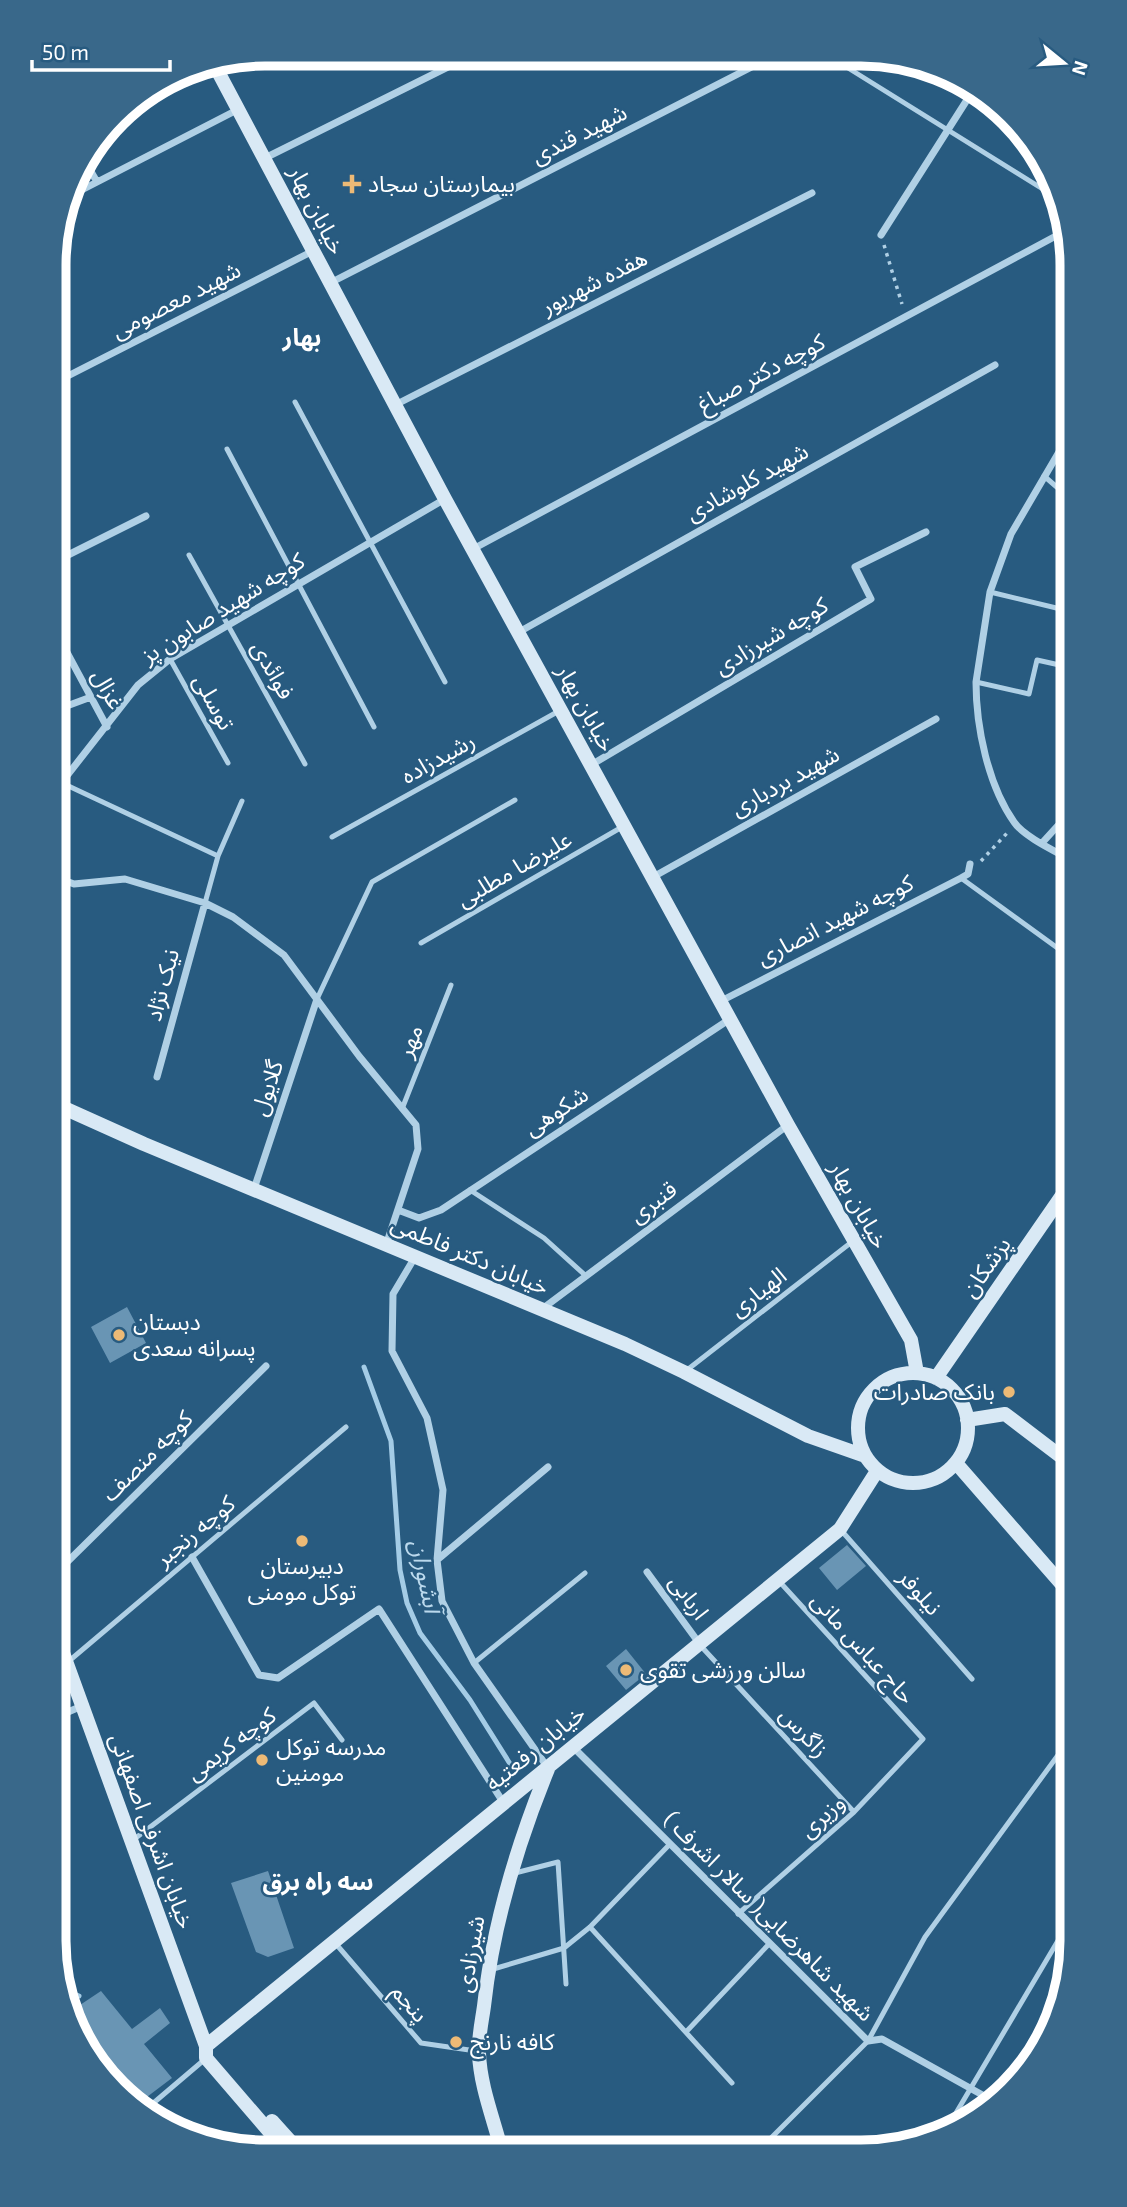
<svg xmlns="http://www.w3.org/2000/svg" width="1127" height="2207" viewBox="0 0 1127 2207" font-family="'Exo 2','Noto Sans Arabic',sans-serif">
  <rect width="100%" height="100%" fill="#285b80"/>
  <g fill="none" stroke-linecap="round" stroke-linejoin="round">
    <path stroke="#a4cce6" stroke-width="5" d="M364,1367L391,1441L400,1570L407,1603L420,1633L470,1700L512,1767
      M62,1989L79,1996"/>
  </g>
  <path fill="#6995b4" d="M127,1307L146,1343L110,1363L91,1327Z
    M847,1545L866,1566L837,1590L819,1568Z
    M626,1649L646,1674L626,1690L606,1666Z
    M268,1871L294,1948L268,1957L256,1952L231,1883Z
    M101,1991L132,2029L160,2008L170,2023L144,2044L172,2078L135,2106L126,2101L68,2013Z"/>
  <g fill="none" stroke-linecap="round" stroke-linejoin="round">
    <path stroke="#b0d0e5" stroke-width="3.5" stroke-dasharray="3.5 5" stroke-linecap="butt" d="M884,245L902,304
      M981,861L1009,831"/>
    <path stroke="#b0d0e5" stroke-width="5" d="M832,58L1062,201
      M295,402L445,682
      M227,449L374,727
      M1044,476L1073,501
      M189,555L305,764
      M990,592L1073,612
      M170,659L228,763
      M976,682L1029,694L1037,660L1073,668
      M62,783L218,856
      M332,837L559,711
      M961,878L1063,952
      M205,903L218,856L242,801
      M421,943L622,827
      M317,999L372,882L515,800
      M402,1109L451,985
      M470,1190L544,1238L586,1276
      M687,1370L853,1241
      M840,1529L972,1679
      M699,1644L854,1812
      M69,1661L346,1427
      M474,1663L585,1573
      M133,1840L314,1703L342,1740
      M515,1873L558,1862L566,1984
      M738,1914L854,1812L923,1739L778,1580
      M590,1927L732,2083
      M336,1944L421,2043L476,2051
      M490,1970L564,1948L590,1927L669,1845
      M686,2032L769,1944
      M144,2111L204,2060
      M943,2135L1072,1917
      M757,2152L868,2041L925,1937L1072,1736"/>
    <path stroke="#b0d0e5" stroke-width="7" d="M265,158L470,56
      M85,161L97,182
      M68,197L237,110
      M881,235L972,92
      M330,283L771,57
      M56,382L313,251
      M395,405L812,193
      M473,549L1067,230
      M56,561L146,516
      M56,632L107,727
      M519,632L995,365
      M56,710L91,697
      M591,765L871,599L855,567L926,532
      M55,791L138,685L170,659L445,499
      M1042,843L1073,809
      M1073,861C1057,852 1024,837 1014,822C988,785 976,727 976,682L990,592L1011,534L1073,428
      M55,877L74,884L125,879L205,903L233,917L284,955L359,1056L416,1125L418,1149L386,1245
      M653,877L936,719
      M721,1001L961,878L968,874L970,864
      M157,1077L205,903
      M254,1189L317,999
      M398,1210L419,1218L441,1210L730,1019
      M415,1257L393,1294L392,1351L427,1418L443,1490L437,1560
      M542,1309L788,1125
      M192,1557L259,1675L278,1678L379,1609L503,1802
      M647,1572L699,1643
      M55,1574L266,1366
      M54,1718L82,1706
      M573,1747L868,2041L882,2039L995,2102
      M548,1768L474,1663L442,1601L437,1560L548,1467"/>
    <path stroke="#d9e9f5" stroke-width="14" d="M214,64L445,499L788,1125L911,1340L917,1373
      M55,1104L144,1144L625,1344L684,1372L808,1436L865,1456
      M858 1428a55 55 0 1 1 110 0a55 55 0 1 1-110 0Z
      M936,1378L1072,1181
      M967,1420L1005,1414L1072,1465
      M956,1463L1072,1596
      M55,1631L206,2046V2058L286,2151
      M206,2046L840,1529L877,1471
      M272,2121L299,2151
      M502,2152C494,2120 480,2086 479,2053C478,2038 482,2021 484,2006C493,1924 517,1845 548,1769"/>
  </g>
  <g fill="#edba76" stroke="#285b80" stroke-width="2.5">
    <path d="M348.5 173.5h7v7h7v7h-7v7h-7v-7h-7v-7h7z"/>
    <circle cx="119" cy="1335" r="7"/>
    <circle cx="1009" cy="1392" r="7"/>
    <circle cx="302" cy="1541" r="7"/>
    <circle cx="626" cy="1670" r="7"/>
    <circle cx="262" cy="1760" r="7"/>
    <circle cx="456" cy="2042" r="7"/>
  </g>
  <g text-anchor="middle" stroke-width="5" stroke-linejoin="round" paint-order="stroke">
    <g font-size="23" fill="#fff" stroke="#285b80">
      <text transform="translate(579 134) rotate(-27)" y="8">شهید قندی</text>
      <text transform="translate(317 210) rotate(63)" y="8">خیابان بهار</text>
      <text transform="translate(594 282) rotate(-27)" y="8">هفده شهریور</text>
      <text transform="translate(176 300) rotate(-27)" y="8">شهید معصومی</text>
      <text transform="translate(761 373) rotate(-28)" y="8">کوچه دکتر صباغ</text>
      <text transform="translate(747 482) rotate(-29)" y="8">شهید کلوشادی</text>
      <text transform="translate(223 608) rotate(-32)" y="8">کوچه شهید صابون پز</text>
      <text transform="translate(771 636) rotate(-31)" y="8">کوچه شیرزادی</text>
      <text transform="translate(273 670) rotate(61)" y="8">فوائدی</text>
      <text transform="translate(108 689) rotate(61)" y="8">غزال</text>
      <text transform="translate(214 702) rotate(61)" y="8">توسلی</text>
      <text transform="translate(586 708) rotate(61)" y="8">خیابان بهار</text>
      <text transform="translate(438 758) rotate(-29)" y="8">رشیدزاده</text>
      <text transform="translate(785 781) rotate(-29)" y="8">شهید بردباری</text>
      <text transform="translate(514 869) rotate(-30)" y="8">علیرضا مطلبی</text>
      <text transform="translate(835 920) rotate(-27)" y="8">کوچه شهید انصاری</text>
      <text transform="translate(162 985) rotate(-75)" y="8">نیک نژاد</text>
      <text transform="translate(410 1041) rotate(-68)" y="8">مهر</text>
      <text transform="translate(267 1088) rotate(-72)" y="8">گلایول</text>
      <text transform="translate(556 1111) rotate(-33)" y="8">شکوهی</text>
      <text transform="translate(653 1202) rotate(-37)" y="8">قنبری</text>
      <text transform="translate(859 1205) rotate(61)" y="8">خیابان بهار</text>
      <text transform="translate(470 1255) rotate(23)" y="8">خیابان دکتر فاطمی</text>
      <text transform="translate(986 1267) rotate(-55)" y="8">پزشکان</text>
      <text transform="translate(758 1292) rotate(-38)" y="8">الهیاری</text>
      <text transform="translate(147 1456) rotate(-45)" y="8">کوچه منصف</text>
      <text transform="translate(195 1531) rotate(-40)" y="8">کوچه رنجبر</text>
      <text transform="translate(920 1592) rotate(49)" y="8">نیلوفر</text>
      <text transform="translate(689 1597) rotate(54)" y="8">اربابی</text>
      <text transform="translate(863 1648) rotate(48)" y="8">حاج عباس مانی</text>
      <text transform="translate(804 1732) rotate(47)" y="8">زاگرس</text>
      <text transform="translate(231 1744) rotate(-37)" y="8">کوچه کریمی</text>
      <text transform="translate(535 1748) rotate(-39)" y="8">خیابان رفعتیه</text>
      <text transform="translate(822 1816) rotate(-42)" y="8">وزیری</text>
      <text transform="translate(152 1831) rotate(70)" y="8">خیابان اشرفی اصفهانی</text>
      <text transform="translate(769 1916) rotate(45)" y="8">شهید شاهرضایی( سالار اشرف )</text>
      <text transform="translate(470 1954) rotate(-80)" y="8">شیرزادی</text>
      <text transform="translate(410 2003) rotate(49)" y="8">پنجم</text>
    </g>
    <g font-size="23" fill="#fff" stroke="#285b80" text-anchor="start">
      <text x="368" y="192">بیمارستان سجاد</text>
      <text x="133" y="1330">دبستان<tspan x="133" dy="26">پسرانه سعدی</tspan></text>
      <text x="995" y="1400" text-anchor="end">بانک صادرات</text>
      <text x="302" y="1574" text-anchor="middle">دبیرستان<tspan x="302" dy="26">توکل مومنی</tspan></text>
      <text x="640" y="1678">سالن ورزشی تقوی</text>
      <text x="276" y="1755">مدرسه توکل<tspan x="276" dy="26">مومنین</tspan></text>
      <text x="470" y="2050">کافه نارنج</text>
    </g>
    <g font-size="24" font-weight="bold" fill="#fff" stroke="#285b80">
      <text x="302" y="346">بهار</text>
      <text x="318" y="1890">سه راه برق</text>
    </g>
    <g font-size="24" font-style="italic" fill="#bbd9ed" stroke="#285b80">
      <text transform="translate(425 1576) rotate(78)" y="8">آبشوران</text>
    </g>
  </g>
  <path d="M0 0H1127V2207H0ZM265 66H861A199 199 0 0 1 1060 265V1941A199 199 0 0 1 861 2140H265A199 199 0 0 1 66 1941V265A199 199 0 0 1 265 66Z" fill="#39688a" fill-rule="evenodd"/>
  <path fill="none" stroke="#fff" stroke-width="9" d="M265 66H861A199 199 0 0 1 1060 265V1941A199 199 0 0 1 861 2140H265A199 199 0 0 1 66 1941V265A199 199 0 0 1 265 66Z"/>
  <g transform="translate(1064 63) rotate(108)" stroke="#285b80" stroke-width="5" paint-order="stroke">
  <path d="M0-5L12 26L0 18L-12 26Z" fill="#ffffff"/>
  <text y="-10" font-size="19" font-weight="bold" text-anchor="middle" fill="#ffffff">N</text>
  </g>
  <path d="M32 60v10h138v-10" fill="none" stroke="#ffffff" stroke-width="3.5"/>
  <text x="42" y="60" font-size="21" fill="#ffffff" stroke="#285b80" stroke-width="5" paint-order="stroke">50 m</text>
</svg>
